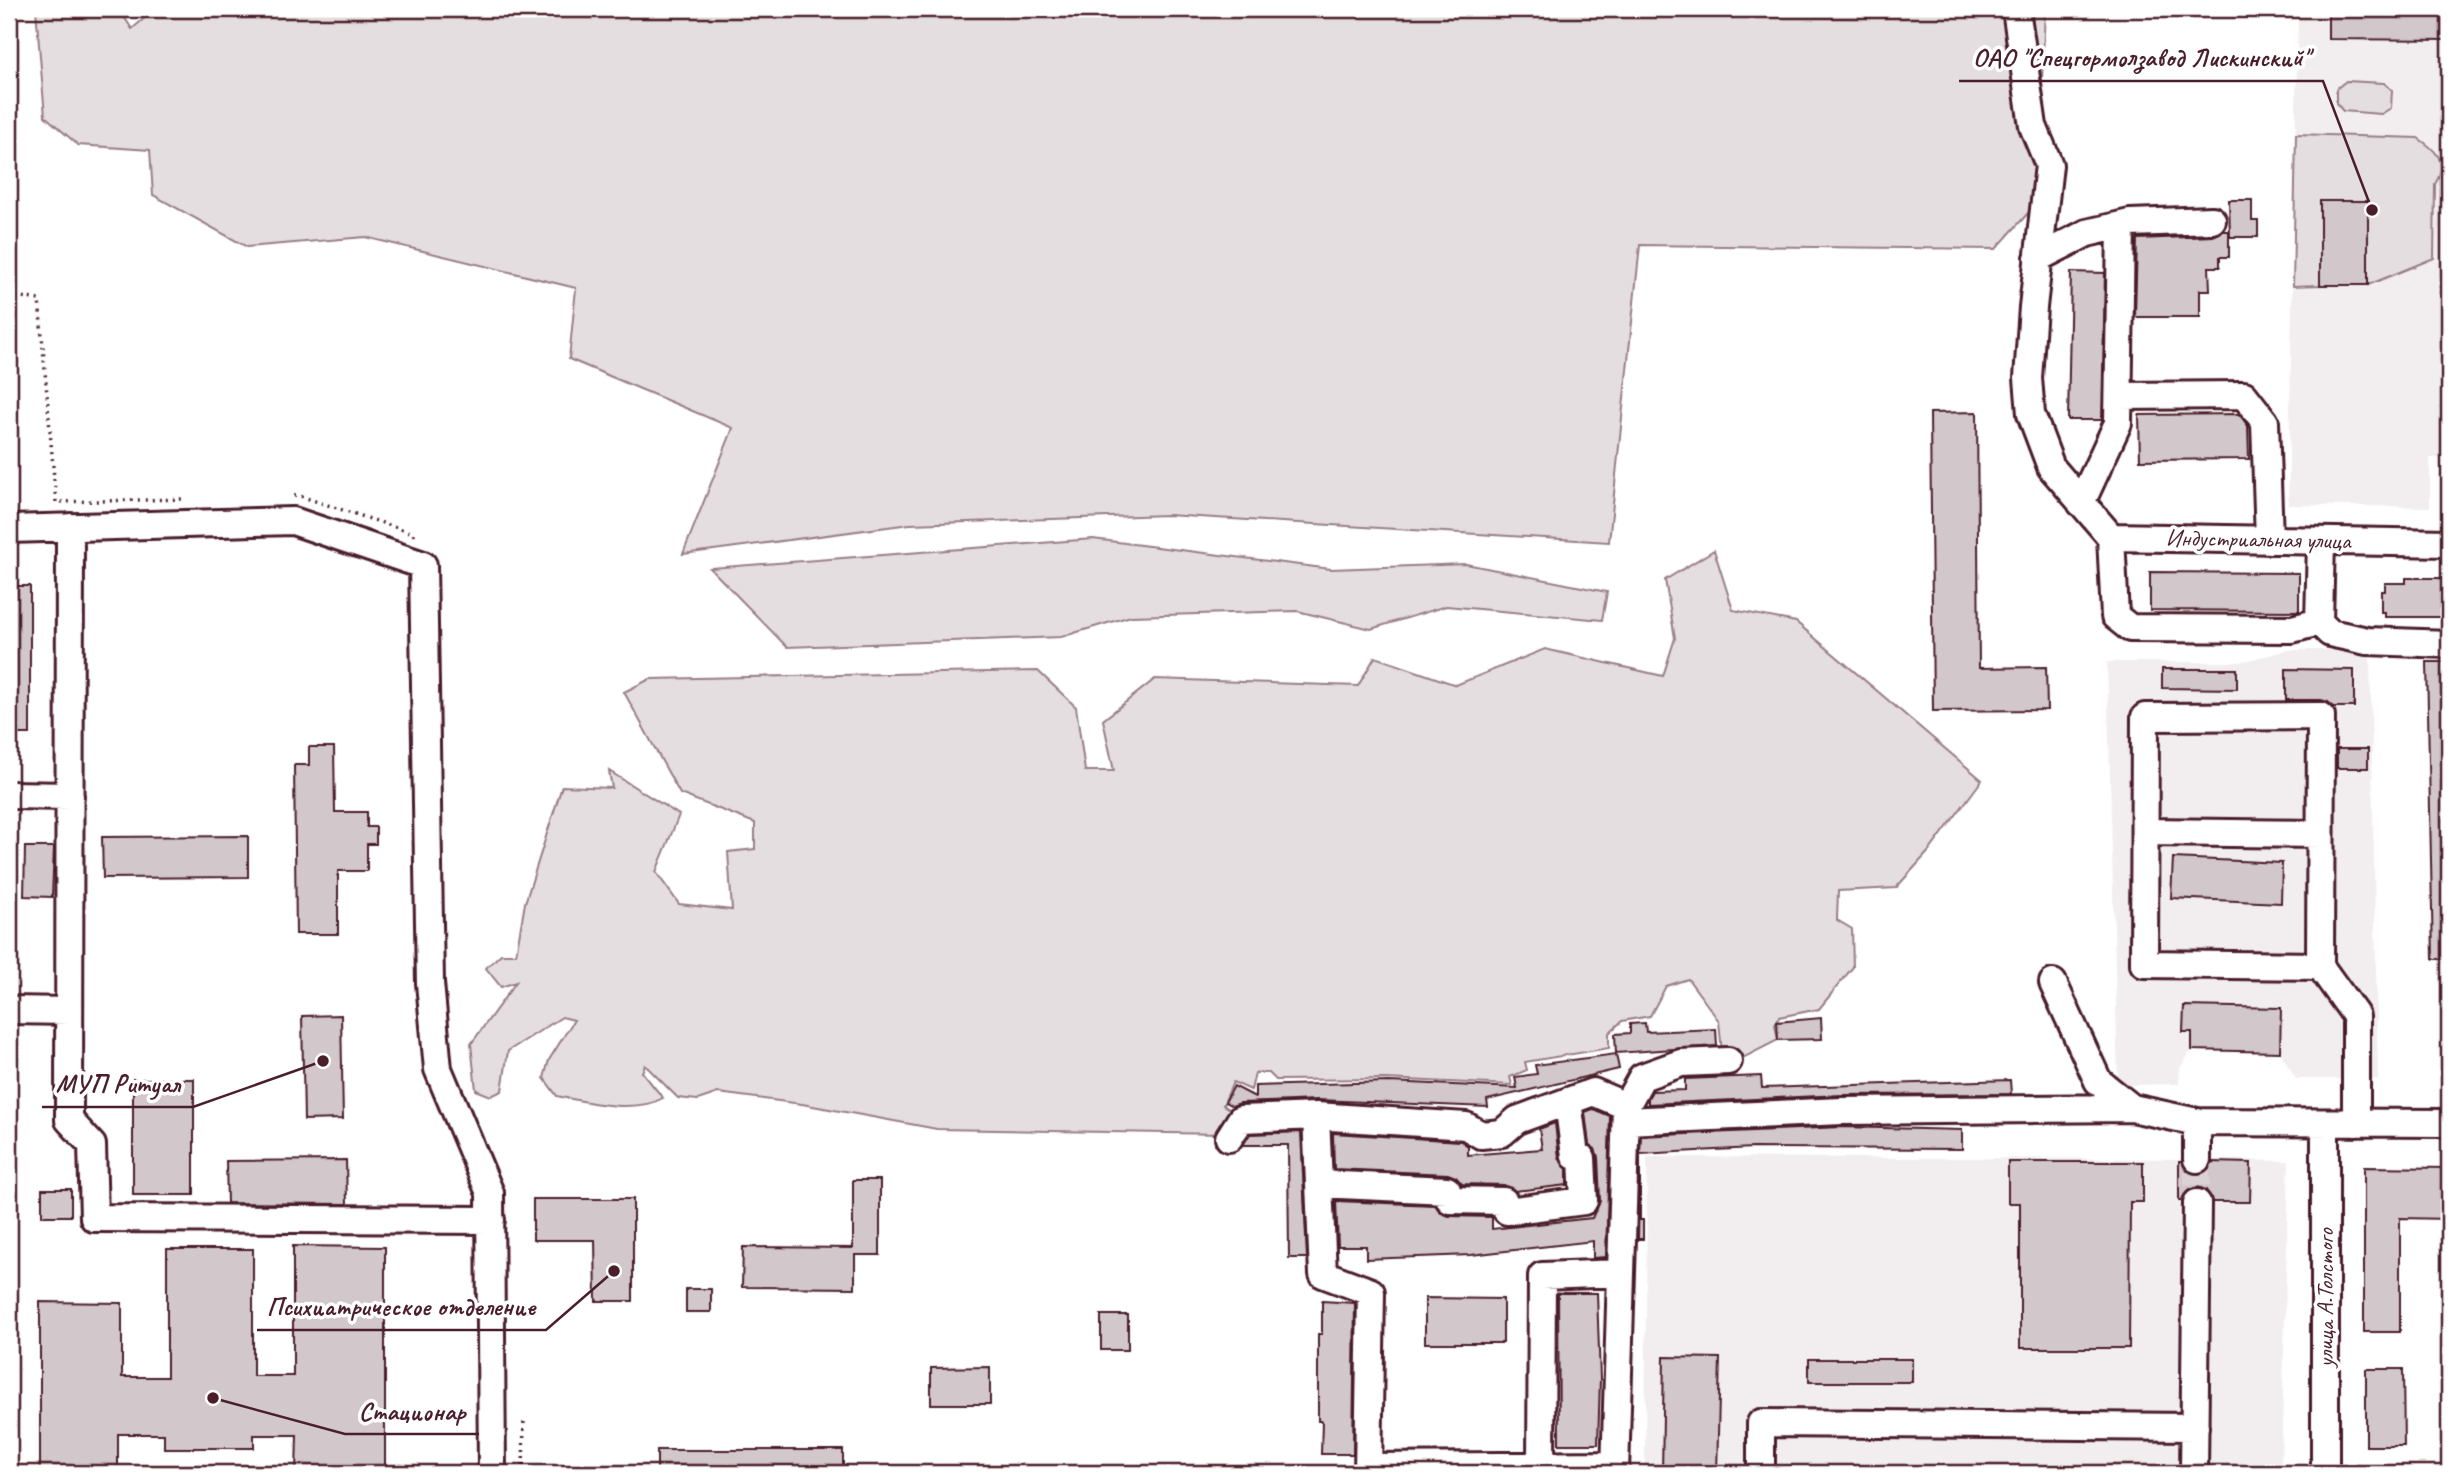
<svg xmlns="http://www.w3.org/2000/svg" width="2458" height="1482" viewBox="0 0 2458 1482" font-family="Caveat,sans-serif">
  <rect width="100%" height="100%" fill="#fff"/>
  <filter id="ink" filterUnits="userSpaceOnUse"><feTurbulence type="fractalNoise" baseFrequency=".0143" numOctaves="2"/><feDisplacementMap in="SourceGraphic" scale="14" xChannelSelector="R" yChannelSelector="G"/><feConvolveMatrix kernelMatrix="1 2 1 2 8 2 1 2 1" color-interpolation-filters="sRGB"/></filter>
  <g filter="url(#ink)">
    <path fill="#f2eeef" d="M2298,9H2449V458H2430V507L2288,505Z
      M2289,650H2370L2378,1079H2296L2280,1052L2192,1050L2180,1068L2179,1084L2118,1085L2107,662H2240Z
      M1647,1157L2197,1159L2289,1161L2281,1473H1645Z"/>
    <path fill="#e5dee0" stroke="#987e86" stroke-width="2" d="M36,9H119L132,29L155,9H2045L2037,203L1996,249L1640,245L1609,542L1167,515L910,524L683,554L733,428L569,359L576,288L365,237L247,247L153,195L150,150L78,145L45,116Z
      M2346,81L2384,83L2392,90L2391,108L2381,114L2343,111L2336,103V89Z
      M2296,134L2418,138C2436,150 2449,161 2435,184L2434,258L2368,285V202L2320,201V285L2293,286Z
      M1093,539L1331,569L1466,564L1607,592L1602,620L1446,606L1371,629L1297,611L1131,616L1061,637L787,647L710,568Z
      M1714,550L1733,610L1796,622L1982,780L1930,850L1896,888L1838,891L1837,920L1852,929L1853,967L1819,1009L1779,1017L1775,1025L1778,1040L1739,1060L1722,1052L1719,1021L1688,979L1666,986L1650,1016L1622,1021L1609,1033V1048L1525,1062L1527,1070L1510,1077L1512,1085L1386,1079L1276,1080L1269,1073H1255L1251,1090L1233,1082L1223,1105L1237,1114L1224,1134L937,1129L802,1104L718,1093L698,1100L678,1098L645,1065L642,1072L663,1098C635,1114 587,1102 557,1096L544,1078L549,1060L574,1020L562,1017L508,1051L502,1091L491,1096L476,1090L471,1044L516,982L501,987L486,968L501,954H516L525,903L562,786L612,788L609,771L679,815L656,872L679,904L732,910L728,852L755,849V823L680,794L624,692L650,679L1038,671L1076,707L1085,771H1114L1103,720L1155,679L1358,686L1375,657L1456,685L1545,649L1663,676L1675,638L1665,580Z"/>
    <path fill="#d2c7cb" stroke="#4a1f2b" stroke-width="2" d="M2328,9H2449V40L2328,39Z
      M2229,200H2252V221H2258V237H2230Z
      M2320,201H2368V285H2320Z
      M2223,231H2229V257H2220V267H2209L2210,290H2200V317H2135L2137,239L2213,236Z
      M2071,272L2105,273L2102,420H2068Z
      M1977,412L1979,668L2046,667L2047,710L1933,711L1930,413Z
      M2239,414L2248,426L2249,459L2140,460L2139,415Z
      M2150,572L2299,573V611L2150,610Z
      M2406,578H2449V617H2385V612H2381V591H2385V583H2406Z
      M9,586H30V734H9Z
      M2427,662H2449V959H2433Z
      M2162,669H2237V689L2162,688Z
      M2286,669L2354,670V707H2334L2328,702L2321,700H2286Z
      M309,747H334L335,812H367V827H376V844H367V871H338V934H296L294,765H309Z
      M2337,749H2368V768H2337Z
      M248,836V877L103,878L102,837Z
      M25,847H54L52,897L24,896Z
      M2173,858L2282,863L2281,903L2171,898Z
      M2184,1006L2281,1008L2280,1052L2192,1050V1032H2183Z
      M341,1015L343,1119L304,1120L302,1016Z
      M1821,1018L1822,1039L1778,1040L1777,1022Z
      M1645,1023L1646,1032L1716,1029L1717,1046L1616,1053L1615,1034L1630,1033V1024Z
      M1616,1054L1619,1069L1487,1100L1488,1107L1317,1100L1240,1103L1232,1106L1225,1102L1234,1086L1255,1097V1086L1389,1082L1517,1088L1515,1077L1537,1074L1535,1065Z
      M1761,1076L1762,1088L2010,1080L2011,1094L1842,1095L1648,1104V1098L1652,1091L1685,1090V1079Z
      M133,1079H194V1195H133Z
      M1593,1109L1610,1116L1606,1257L1593,1258V1241L1471,1255L1366,1259V1246H1338L1336,1201L1435,1205L1441,1213L1449,1216L1492,1217V1229L1592,1218L1600,1200L1598,1157L1595,1149L1589,1145L1585,1112Z
      M1555,1123L1559,1158L1567,1169V1185L1515,1191L1504,1185L1462,1184L1456,1177L1448,1174L1334,1169L1333,1133L1461,1141L1468,1146V1155L1542,1149L1539,1129Z
      M1842,1127L1962,1130V1149L1753,1148L1640,1154L1641,1136Z
      M1301,1132L1307,1258H1289L1288,1145H1243L1250,1134Z
      M1640,1155V1220H1643V1239H1638Z
      M346,1160L347,1204L227,1203L226,1161Z
      M2179,1161H2182L2189,1172L2196,1175L2205,1172L2212,1162L2251,1163L2250,1202H2212L2206,1190L2198,1187L2189,1190L2182,1201H2179Z
      M2008,1162H2143V1202H2130L2129,1348H2020V1203H2008Z
      M2364,1167L2449,1168V1219L2400,1218V1332H2364Z
      M853,1180H880V1255H855V1288L742,1287L743,1247L853,1248Z
      M42,1189H71V1216H42Z
      M533,1199H633V1301H596L595,1240H533Z
      M293,1246L385,1247V1473H296L297,1435H254V1448H164V1434H118V1473H40V1302L122,1303V1377H167V1249H253V1376H293Z
      M686,1289H711V1312H686Z
      M1558,1293H1597L1600,1379L1598,1444H1559Z
      M1425,1298L1503,1299V1343H1425Z
      M1322,1301L1355,1303L1353,1454H1321L1322,1421H1318V1334H1322Z
      M1101,1315H1128V1350H1101Z
      M1664,1357L1720,1358L1717,1473H1662Z
      M1809,1359H1912V1382H1809Z
      M990,1367V1404H931V1368Z
      M2366,1369H2403L2404,1446H2366Z
      M657,1450H843V1473H657Z"/>
    <g fill="none" stroke-linecap="round" stroke-linejoin="round">
      <path stroke="#dbd2d5" stroke-width="26" stroke-dasharray="26 13" stroke-linecap="butt" d="M2197,1159V1203"/>
      <g stroke="#4a1f2b" stroke-width="32">
        <path id="minor" d="M2016,9L2033,126L2049,165L2033,307L2028,378L2031,414L2051,467L2111,537L2449,543
          M2038,258L2087,233L2130,223L2212,220
          M2119,396L2244,395L2265,422L2269,540
          M2081,503L2118,423L2121,225
          M70,527L69,1120L92,1145L94,1218L491,1220
          M9,529L293,521L423,565L430,983L438,1069L490,1193L492,1473
          M2111,537L2115,616L2130,628L2292,629L2319,622L2330,633L2367,641L2449,644
          M2319,622L2321,541
          M9,795L70,796
          M2145,832L2320,834
          M2320,966L2321,716L2145,717L2144,964L2320,966L2356,1016V1123
          M2053,983L2098,1081L2132,1108
          M9,1010L69,1011
          M1626,1106L1642,1077L1681,1063L1728,1061
          M1626,1121L1842,1111L2132,1108L2197,1122L2449,1123
          M2325,1123V1473
          M1229,1138L1241,1119L1316,1116
          M2197,1159V1122
          M1319,1184L1447,1190L1450,1200L1504,1201L1507,1211L1584,1201L1582,1158L1575,1156L1568,1101
          M1541,1466L1542,1276L1621,1273
          M1370,1467L1615,1465
          M1368,1473L1371,1292L1323,1274L1316,1116L1466,1126L1481,1135L1502,1133L1517,1120L1593,1092L1626,1106L1615,1473
          M1761,1473V1423L2195,1427
          M2194,1473L2197,1203"/>
      </g>
      <path stroke="#4a1f2b" stroke-width="3.5" stroke-dasharray="2 5" stroke-linecap="butt" d="M9,295L39,300L56,502L185,499
        M294,496H300L413,533L415,539
        M523,1473L524,1419"/>
      <use href="#minor" stroke="#fff" stroke-width="26"/>
    </g>
  </g>
  <g text-anchor="middle" stroke-width="7" stroke-linejoin="round" paint-order="stroke">
    <g font-size="24" fill="#4a1f2b" stroke="#fff">
      <text transform="translate(2258 539) rotate(1)" y="8">Индустриальная улица</text>
      <text transform="translate(2325 1298) rotate(-90)" y="8">улица А.Толстого</text>
    </g>
  </g>
  <path fill="none" stroke="#4a1f2b" stroke-width="2.5" d="M2372 210L2323 81H1959M323 1061L193 1107H42M614 1271L546 1330H257M213 1398L345 1434H479"/>
  <g fill="#4a1f2b" stroke="#fff" stroke-width="2.5">
    <circle cx="2372" cy="210" r="7"/>
    <circle cx="323" cy="1061" r="7"/>
    <circle cx="614" cy="1271" r="7"/>
    <circle cx="213" cy="1398" r="7"/>
  </g>
  <g font-size="26" text-anchor="middle" font-weight="bold" fill="#4a1f2b" stroke="#fff" stroke-width="7" stroke-linejoin="round" paint-order="stroke">
    <text x="2141" y="66">ОАО "Спецгормолзавод Лискинский"</text>
    <text x="118" y="1092">МУП Ритуал</text>
    <text x="401" y="1315">Психиатрическое отделение</text>
    <text x="412" y="1420">Стационар</text>
  </g>
  <rect width="2458" height="1482" fill="none" stroke="#fff" stroke-width="35"/>
  <rect x="18" y="18" width="2423" height="1447" fill="none" stroke="#4a1f2b" stroke-width="2.5" filter="url(#ink)"/>
</svg>
